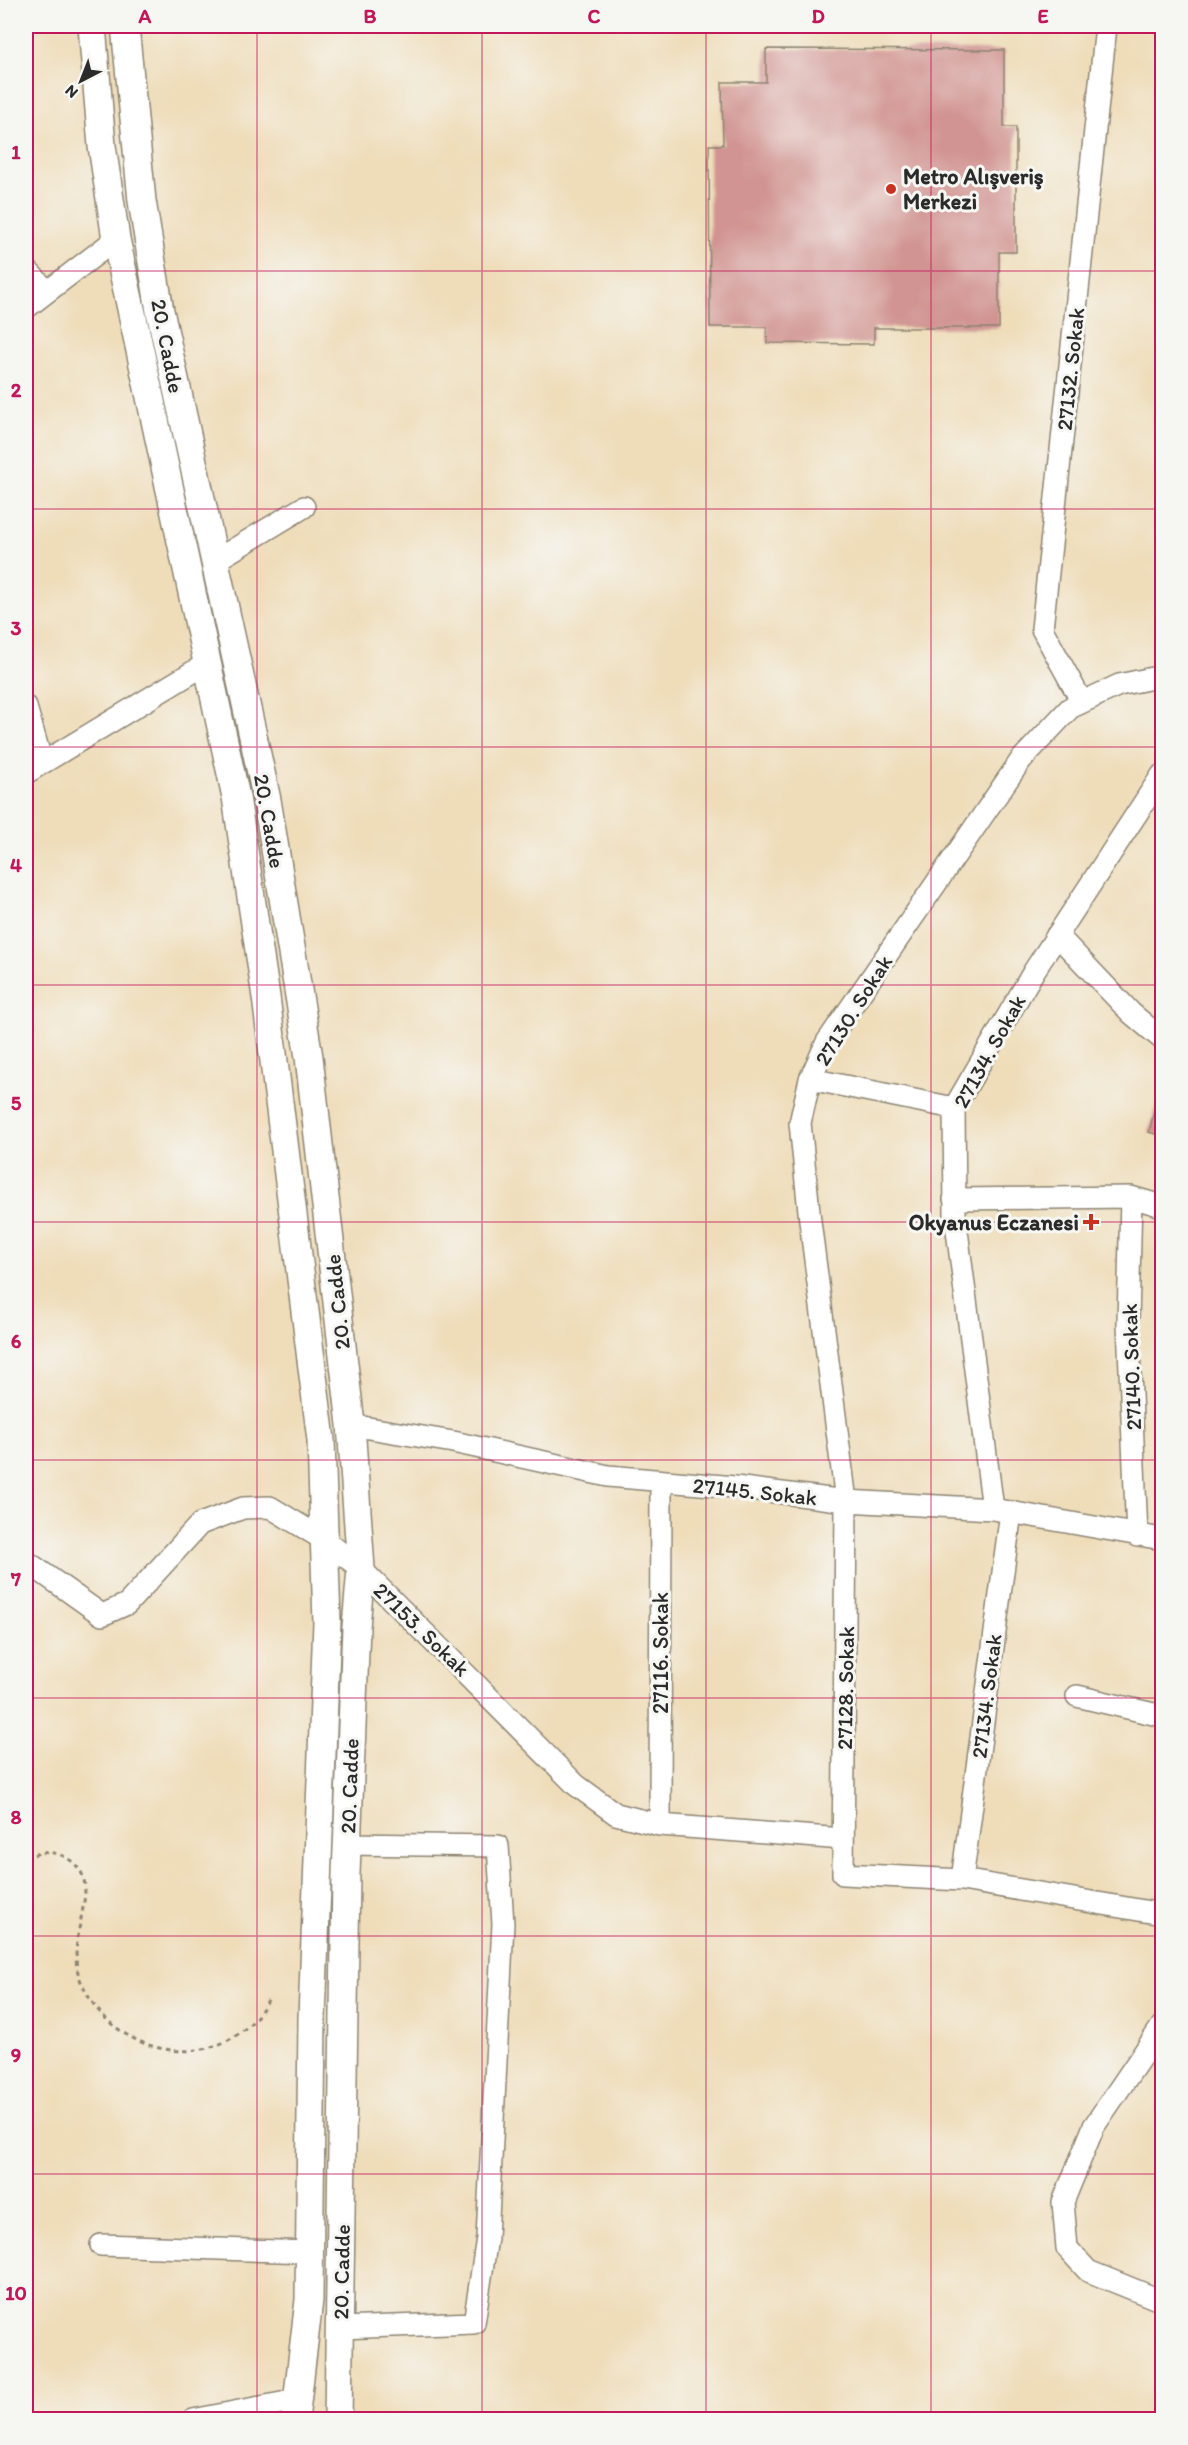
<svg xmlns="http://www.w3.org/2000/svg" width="1188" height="2445" viewBox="0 0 1188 2445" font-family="Itim,sans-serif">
  <rect width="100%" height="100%" fill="#f6f6f2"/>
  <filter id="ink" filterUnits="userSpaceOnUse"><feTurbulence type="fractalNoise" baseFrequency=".0167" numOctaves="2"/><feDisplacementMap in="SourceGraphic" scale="12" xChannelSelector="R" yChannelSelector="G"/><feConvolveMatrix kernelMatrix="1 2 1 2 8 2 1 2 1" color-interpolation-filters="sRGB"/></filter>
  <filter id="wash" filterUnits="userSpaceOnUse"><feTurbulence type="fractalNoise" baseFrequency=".008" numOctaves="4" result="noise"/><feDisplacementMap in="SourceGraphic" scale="24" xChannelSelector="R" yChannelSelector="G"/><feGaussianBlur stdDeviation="1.35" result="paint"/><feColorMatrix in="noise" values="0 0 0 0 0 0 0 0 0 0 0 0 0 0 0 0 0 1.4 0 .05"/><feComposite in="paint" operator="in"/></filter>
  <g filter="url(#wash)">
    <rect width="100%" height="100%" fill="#efddba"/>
    <g id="blocks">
      <path fill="#d19492" d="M766,49L1004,50V127H1016V252H999V328H874V344L767,343V327H710L709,145H723L722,82H766Z
        M1162,1080V1136L1149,1132Z"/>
    </g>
  </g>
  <g filter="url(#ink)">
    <use href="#blocks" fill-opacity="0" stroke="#8d8472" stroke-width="1.5"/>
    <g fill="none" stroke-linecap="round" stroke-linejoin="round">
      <g stroke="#8d8472" stroke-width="24">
        <path id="minor" d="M26,269L46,290
          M26,308L116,239
          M213,562L304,507
          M1162,676L1119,685L1070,708L1021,760L827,1042L810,1079L800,1123L810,1221L846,1501L843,1874L962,1880L1162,1914
          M1082,702L1042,629L1106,26
          M26,707L42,763
          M26,773L206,664
          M1057,935L1131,1013L1162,1039
          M810,1079L954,1108
          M1131,1197L1128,1323L1137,1536
          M954,1199L1131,1197L1162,1206
          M351,1425L453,1442L608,1476L735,1487L846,1501L993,1509L1162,1539
          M993,1509L955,1215L954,1108L1034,971L1162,775
          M26,1561L102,1615L127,1604L200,1524L243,1508L270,1507L326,1541L361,1569L576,1785L616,1814L660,1825L843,1839
          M1077,1696L1162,1716
          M660,1825L661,1481
          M962,1880L1011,1512
          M1162,2026L1094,2126L1063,2202L1067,2248L1088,2271L1162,2301
          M101,2245L310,2252
          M340,2328L474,2323L487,2238L503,1924L498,1846L347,1844
          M193,2420L297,2400"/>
      </g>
      <g stroke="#8d8472" stroke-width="30">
        <path id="major" d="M92,26L102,146L116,239L236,797L266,997L321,1440L327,1622L312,2018L309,2300L295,2420
          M125,26L142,201L160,311L267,800L309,1057L351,1425L361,1569L356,1627L346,1874L338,2420"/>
      </g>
      <path stroke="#8d8472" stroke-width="3" stroke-dasharray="4.5 4.5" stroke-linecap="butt" d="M26,1859C44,1847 69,1852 81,1872C95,1897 66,1942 80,1979C112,2062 229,2080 270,1996"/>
      <use href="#minor" stroke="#fff" stroke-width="21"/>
      <use href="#major" stroke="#fff" stroke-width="27"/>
    </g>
  </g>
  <path fill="none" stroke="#c2185b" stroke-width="1.5" stroke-opacity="0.55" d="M257,26V2420M482,26V2420M706,26V2420M931,26V2420M26,271H1162M26,509H1162M26,747H1162M26,985H1162M26,1222H1162M26,1460H1162M26,1698H1162M26,1936H1162M26,2174H1162"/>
  <g fill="#c8321e" stroke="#f6f6f2" stroke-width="2">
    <circle cx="891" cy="189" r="6"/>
    <path d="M1088 1213h6v6h6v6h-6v6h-6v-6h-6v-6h6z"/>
  </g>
  <g text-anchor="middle" stroke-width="6" stroke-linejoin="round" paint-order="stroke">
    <g font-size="22" font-weight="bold" fill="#2b2b2b" stroke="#f6f6f2" text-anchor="start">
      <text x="903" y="184">Metro Alışveriş<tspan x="903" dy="25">Merkezi</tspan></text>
      <text x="1079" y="1230" text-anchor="end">Okyanus Eczanesi</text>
    </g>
    <g font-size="22" fill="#2b2b2b" stroke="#f6f6f2">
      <text transform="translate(168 346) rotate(79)" y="8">20. Cadde</text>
      <text transform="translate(1070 369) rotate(-84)" y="8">27132. Sokak</text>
      <text transform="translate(270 821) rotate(80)" y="8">20. Cadde</text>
      <text transform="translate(853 1010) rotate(-58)" y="8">27130. Sokak</text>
      <text transform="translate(989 1051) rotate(-61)" y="8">27134. Sokak</text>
      <text transform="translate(337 1302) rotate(-96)" y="8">20. Cadde</text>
      <text transform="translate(1131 1367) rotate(-92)" y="8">27140. Sokak</text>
      <text transform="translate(755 1491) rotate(6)" y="8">27145. Sokak</text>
      <text transform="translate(422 1629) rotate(44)" y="8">27153. Sokak</text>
      <text transform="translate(660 1653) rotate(-90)" y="8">27116. Sokak</text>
      <text transform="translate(845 1688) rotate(-89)" y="8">27128. Sokak</text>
      <text transform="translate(986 1696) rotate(-83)" y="8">27134. Sokak</text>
      <text transform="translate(349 1786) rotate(-88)" y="8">20. Cadde</text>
      <text transform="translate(341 2272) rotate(-89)" y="8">20. Cadde</text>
    </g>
  </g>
  <rect width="1188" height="2445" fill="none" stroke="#f6f6f2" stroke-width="66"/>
  <g transform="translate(81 81) rotate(222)" stroke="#f6f6f2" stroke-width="4.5" paint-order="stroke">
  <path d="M0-4.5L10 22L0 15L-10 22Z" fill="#2b2b2b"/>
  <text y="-9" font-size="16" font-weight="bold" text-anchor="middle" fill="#2b2b2b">N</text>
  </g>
  <rect x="33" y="33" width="1122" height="2379" fill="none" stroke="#c2185b" stroke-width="2"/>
  <g font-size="20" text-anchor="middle" font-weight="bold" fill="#c2185b">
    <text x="145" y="23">A</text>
    <text x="370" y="23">B</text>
    <text x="594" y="23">C</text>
    <text x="818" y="23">D</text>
    <text x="1043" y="23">E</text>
    <text x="16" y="159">1</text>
    <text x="16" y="397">2</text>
    <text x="16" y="635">3</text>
    <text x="16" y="872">4</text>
    <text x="16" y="1110">5</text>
    <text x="16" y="1348">6</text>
    <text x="16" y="1586">7</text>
    <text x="16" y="1824">8</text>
    <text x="16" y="2062">9</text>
    <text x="16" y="2300">10</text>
  </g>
</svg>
